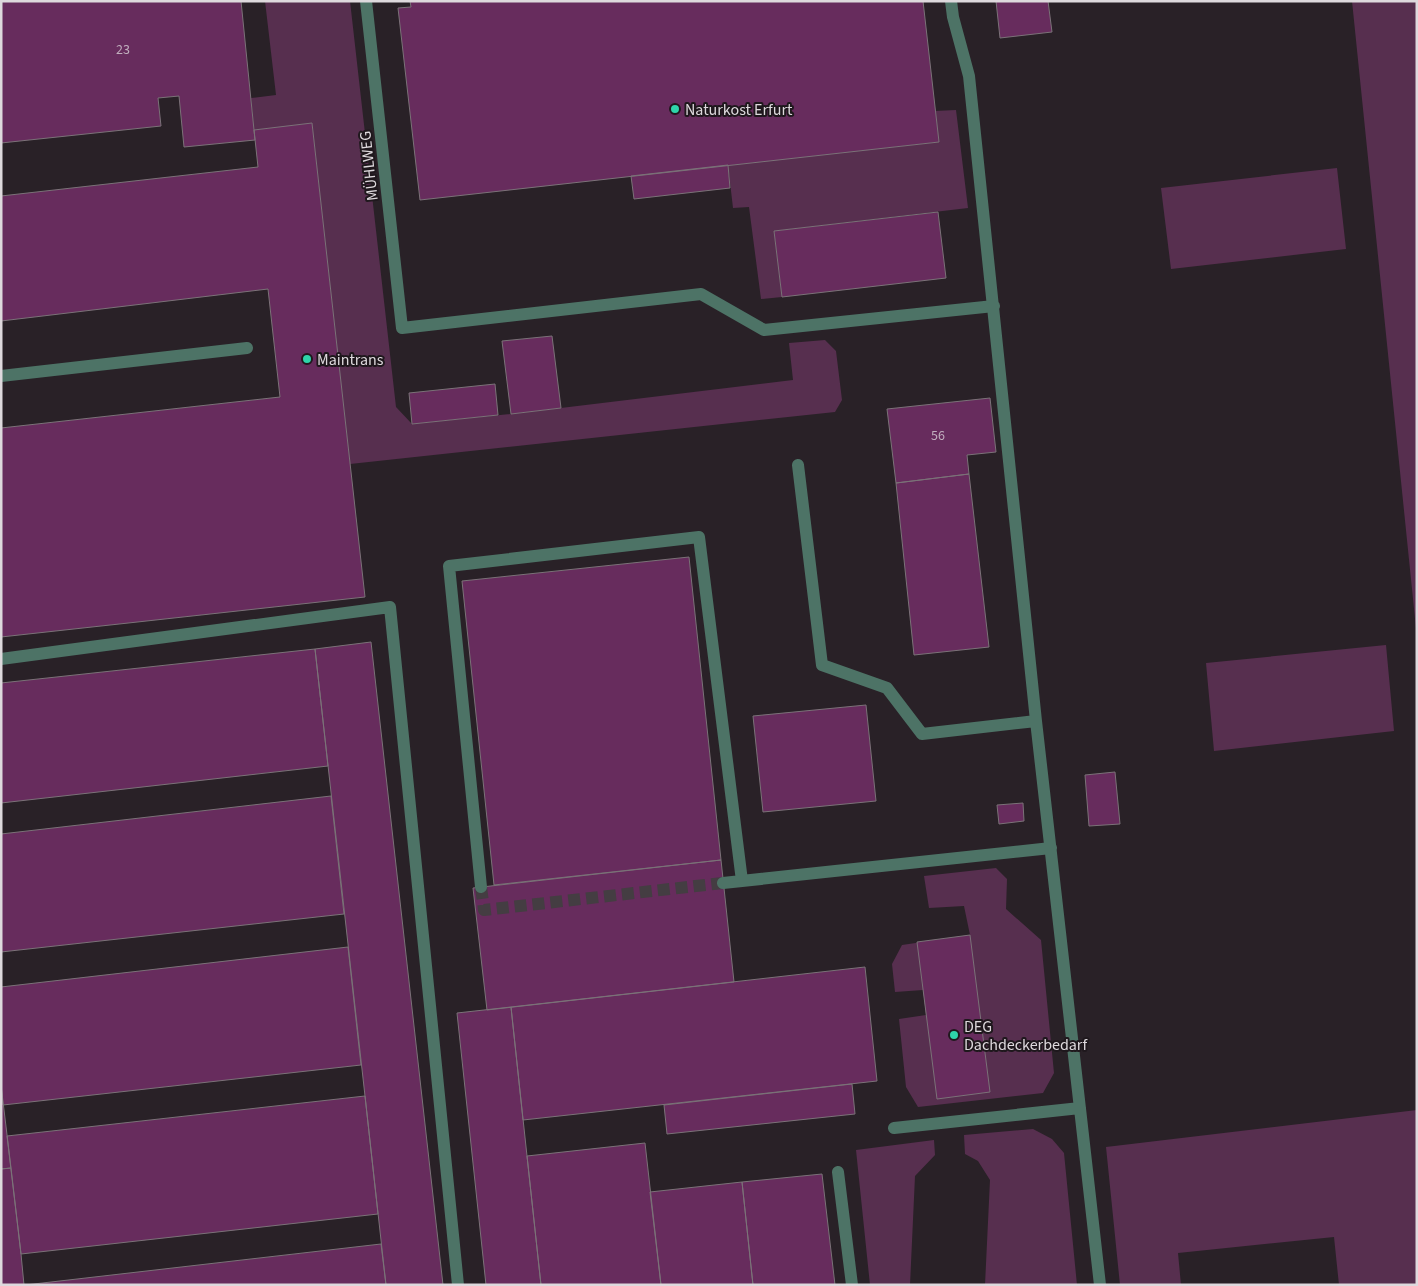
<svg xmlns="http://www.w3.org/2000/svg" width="1418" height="1286" viewBox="0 0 1418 1286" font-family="'Source Sans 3',sans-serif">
  <rect width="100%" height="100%" fill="#292127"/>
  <path fill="#572f4f" d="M265,1H350L396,407L412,424L511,414L793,380L789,343L825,340L836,351L842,400L835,412L350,464L312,124L254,130L251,98L276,95Z
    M1352,1H1417V638Z
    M956,110L968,208L774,231L782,297L761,299L749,207L733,208L728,165L939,142L935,111Z
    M1337,168L1346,249L1171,269L1161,188Z
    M1386,645L1394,731L1214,751L1206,663Z
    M996,868L1007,879L1006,909L1041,940L1054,1073L1043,1093L918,1107L906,1087L899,1019L926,1015L923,990L895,992L892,964L902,945L970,935L964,906L929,908L924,876Z
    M1417,1110V1285H1339L1334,1237L1178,1253L1181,1285H1120L1106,1147Z
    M1033,1129L1052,1139L1064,1153L1077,1285H985L990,1180L978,1161L965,1154L964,1135Z
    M934,1140L935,1155L915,1176L910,1285H870L856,1150Z"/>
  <path fill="#672c5d" stroke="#7b7278" d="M1,1H241L255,140L184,147L179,96L158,98L161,126L1,143Z
    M410,1H923L939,142L420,200L398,8L411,7Z
    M996,1H1048L1052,32L1000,38Z
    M312,123L365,597L1,637V428L280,397L268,289L1,321V196L258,167L254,130Z
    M728,165L730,188L634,199L631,176Z
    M938,212L946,278L782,297L774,231Z
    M552,336L561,408L511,414L502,341Z
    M495,384L498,415L412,424L409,393Z
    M990,398L996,452L967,455L969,474L896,483L887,409Z
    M969,474L989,647L914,655L896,483Z
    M689,557L721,860L494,885L462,581Z
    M371,642L443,1285H386L365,1096L315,649Z
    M315,649L328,766L1,803V683Z
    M866,705L876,801L763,812L753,716Z
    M1115,772L1120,824L1089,826L1085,775Z
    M331,796L344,914L1,952V834Z
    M1023,803L1024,821L999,824L997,805Z
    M721,860L734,982L487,1010L473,888Z
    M970,935L990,1092L937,1099L917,942Z
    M348,947L361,1065L3,1105L1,1085V987Z
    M865,967L877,1081L523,1120L511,1007Z
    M511,1007L527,1156L541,1285H486L457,1013Z
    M852,1084L855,1114L667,1134L664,1105Z
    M1,1085L11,1168L1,1169Z
    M365,1096L378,1214L21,1254L7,1136Z
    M645,1143L661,1285H541L527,1156Z
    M11,1168L21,1254L24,1285H1V1169Z
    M822,1174L835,1285H753L742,1182Z
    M742,1182L753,1285H661L650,1192Z
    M381,1244L386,1285H25Z"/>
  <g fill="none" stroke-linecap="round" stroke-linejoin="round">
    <path stroke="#443d42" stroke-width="12" stroke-dasharray="12 6" stroke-linecap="butt" d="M481,887L484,910L723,883"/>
    <path stroke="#4d7366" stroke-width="12" d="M366,1L402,328L701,294L764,330L994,306
      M951,1L953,17L969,76L1036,721L1100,1285
      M1,376L247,348
      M798,465L822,665L887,688L922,734L1036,721
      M1,659L390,607L458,1285
      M723,883L1051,848
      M481,887L449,566L699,537L742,881
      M894,1128L1080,1108
      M838,1172L852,1285"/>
  </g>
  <g fill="#2ed4aa" stroke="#1f181d" stroke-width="2">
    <circle cx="675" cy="109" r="5"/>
    <circle cx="307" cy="359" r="5"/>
    <circle cx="954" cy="1035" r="5"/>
  </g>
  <g text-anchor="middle" stroke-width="4" stroke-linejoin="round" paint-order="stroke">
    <g font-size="14" fill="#c0aebd">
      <text x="123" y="54">23</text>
      <text x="938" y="440">56</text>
    </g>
    <g font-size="16" fill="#ded9dd" stroke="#1f181d" text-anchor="start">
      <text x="685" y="115">Naturkost Erfurt</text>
      <text x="317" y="365">Maintrans</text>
      <text x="964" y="1032">DEG<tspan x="964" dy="18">Dachdeckerbedarf</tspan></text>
    </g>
    <g font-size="16" fill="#ded9dd" stroke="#1f181d">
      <text transform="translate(368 166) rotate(-96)" y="6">MÜHLWEG</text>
    </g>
  </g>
  <rect width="1418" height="1286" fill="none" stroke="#ded9dd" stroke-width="5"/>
</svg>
